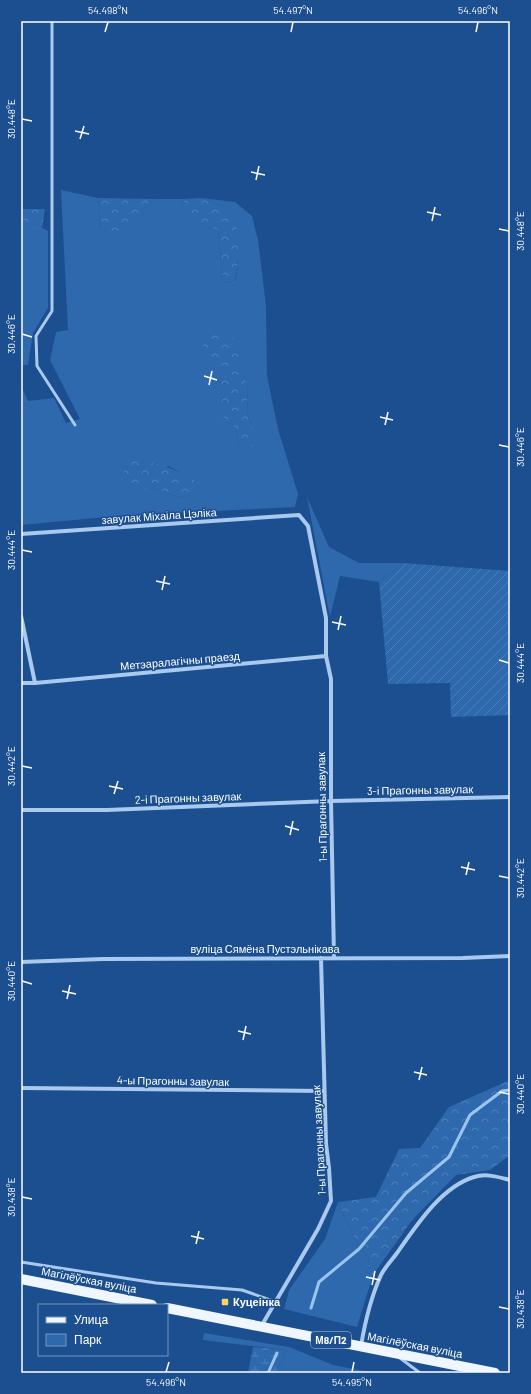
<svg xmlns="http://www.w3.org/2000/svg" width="531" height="1394" viewBox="0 0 531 1394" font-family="Barlow,sans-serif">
  <defs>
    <pattern id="forest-crowns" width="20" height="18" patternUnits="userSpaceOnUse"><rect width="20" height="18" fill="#2e69ad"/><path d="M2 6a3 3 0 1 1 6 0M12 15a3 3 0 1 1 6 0" fill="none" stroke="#4d80b9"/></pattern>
    <pattern id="wetland-marsh" width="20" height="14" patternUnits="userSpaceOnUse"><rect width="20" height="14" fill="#2e69ad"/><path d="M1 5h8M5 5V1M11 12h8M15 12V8" fill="none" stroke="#4d80b9"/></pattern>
    <pattern id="garden-furrows" width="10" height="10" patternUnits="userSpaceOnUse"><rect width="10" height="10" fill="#2e69ad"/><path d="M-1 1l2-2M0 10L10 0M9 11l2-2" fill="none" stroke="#4d80b9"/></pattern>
  </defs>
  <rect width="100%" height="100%" fill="#1b4f8f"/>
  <path fill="#2e69ad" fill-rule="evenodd" d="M61,190L98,198L101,229L116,234L155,199H185L181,208L198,224L218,230L223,281L234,283C244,259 230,230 222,206L201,198L235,202L252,216L258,240L266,306L267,376L278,429L298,494L295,507L117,516L21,525V386L28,401L54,398L66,423L80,419L50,360L56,332L68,330ZM241,353V372L248,385L247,413L251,424L239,444L235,426L226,422L219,381L218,362ZM168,466L198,482L182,498L153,488Z
    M21,228H42L48,231V308L33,333L28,365H21Z
    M307,497L329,547L359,563H403L379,582L340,576L330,617Z
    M338,1202L355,1240L369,1258L366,1272L373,1275L357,1327L284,1309L289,1290L325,1239Z
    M204,1333L289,1347L333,1365L375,1373H276L286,1350L203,1340Z"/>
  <path fill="url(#forest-crowns)" d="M98,198L155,199L116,235L101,229Z
    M201,198L222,206L235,216C238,234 240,266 234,283L223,281L218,230L197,224L185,217L181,208L185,199Z
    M21,209H45L42,228H21Z
    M221,334L233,338L241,353V372L248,385L247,413L256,439L250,450L244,451L239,444L235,427L226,422L218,408V362L208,354L202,345L206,337Z
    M133,461C159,462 176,469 198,482V492L193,497L182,498L153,488L136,490L125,484L124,472Z
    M510,1080V1155L490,1170L456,1175L413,1219L373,1275L366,1272L369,1258L355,1240L338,1202L376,1197L399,1149L420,1148L449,1107Z"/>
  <path fill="url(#wetland-marsh)" d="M253,1347L286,1350L276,1373H248Z"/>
  <path fill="url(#garden-furrows)" d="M403,563L510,571V715L451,717L450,683L388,684L379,582Z"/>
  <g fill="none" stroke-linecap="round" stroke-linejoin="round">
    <path stroke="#9cc4f0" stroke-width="3" d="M311,1308L319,1282L359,1249L406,1193L449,1157L470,1115L502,1091L510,1090
      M268,1373L277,1353"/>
    <path stroke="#a9c9ee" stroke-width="3" d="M52,21V311L36,336L37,366L75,425
      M21,1262L156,1283L242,1290L276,1302
      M400,1358L420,1373"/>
    <path stroke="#a9c9ee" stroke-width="4" d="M21,534L299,515L308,526L326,618V656L331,679V801L334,957
      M21,616L35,683
      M21,683H35L326,656
      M21,810H107L331,801L510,797
      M21,962L103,959L463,958L510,956
      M21,1088L324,1091
      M262,1325L318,1229L331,1201L329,1168L326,1144L321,958
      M361,1346C365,1322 371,1297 381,1275C385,1267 392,1260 397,1253C416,1226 441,1187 474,1177C486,1173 498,1177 510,1180"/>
    <path stroke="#f0f6ff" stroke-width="10" d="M21,1279L152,1305
      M167,1308L495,1373"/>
  </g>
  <path fill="none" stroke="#fff" stroke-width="1.5" d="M105,32L108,22M291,32L293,22M476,32L478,22M22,119L32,121M75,131L89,134M80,139L84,126M251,172L265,175M256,180L259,166M427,212L441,215M432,221L435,207M499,229L509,231M22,334L32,337M204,376L217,380M209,385L212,371M380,417L393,420M385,425L388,412M499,445L509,447M22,550L32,552M156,581L170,584M162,590L165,576M332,622L346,625M338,630L341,616M499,660L509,663M22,766L32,768M109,786L123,789M114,794L118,781M285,826L299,830M290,835L293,821M461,867L475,870M466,875L469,862M499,876L509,878M22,981L32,984M62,991L76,994M67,999L70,985M238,1031L251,1034M243,1040L246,1026M414,1072L427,1075M419,1080L422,1067M499,1092L509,1094M22,1197L32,1199M191,1236L204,1239M196,1244L199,1231M366,1277L380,1280M372,1285L375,1271M499,1307L509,1309M166,1372L169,1362M352,1372L354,1362"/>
  <rect fill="#ffd166" stroke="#1b4f8f" stroke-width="1.5" x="221" y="1298" width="8" height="8" rx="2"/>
  <g text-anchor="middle" stroke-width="3" stroke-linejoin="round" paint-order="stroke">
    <rect fill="#1b4f8f" stroke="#bbcadd" stroke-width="1" x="311" y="1332" width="40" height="16" rx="3"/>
    <g font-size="10" font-weight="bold" fill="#fff">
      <text x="331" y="1344">М8/П2</text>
    </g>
    <g font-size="11" fill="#fff" stroke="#1b4f8f">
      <text transform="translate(159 516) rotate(-4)" y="4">завулак Міхаіла Цэліка</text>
      <text transform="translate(180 661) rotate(-5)" y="4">Метэаралагічны праезд</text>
      <text transform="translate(420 790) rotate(-1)" y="4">3-і Прагонны завулак</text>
      <text transform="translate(188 798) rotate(-2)" y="4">2-і Прагонны завулак</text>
      <text transform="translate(322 807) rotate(-91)" y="4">1-ы Прагонны завулак</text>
      <text x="265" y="953">вуліца Сямёна Пустэльнікава</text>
      <text transform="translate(173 1081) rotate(1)" y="4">4-ы Прагонны завулак</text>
      <text transform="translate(319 1140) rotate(-93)" y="4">1-ы Прагонны завулак</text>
      <text transform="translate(89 1280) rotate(11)" y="4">Магілёўская вуліца</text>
      <text transform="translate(415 1345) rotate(11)" y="4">Магілёўская вуліца</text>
    </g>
    <g font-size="11" font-weight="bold" fill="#fff" stroke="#1b4f8f" text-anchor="start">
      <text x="233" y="1306">Куцеінка</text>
    </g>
  </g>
  <rect width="531" height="1394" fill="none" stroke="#1b4f8f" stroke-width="44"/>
  <rect x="38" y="1304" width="130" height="52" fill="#1b4f8f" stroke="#7695bc"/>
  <rect x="46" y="1317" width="20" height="6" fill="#f0f6ff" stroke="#7695bc"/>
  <text x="74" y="1324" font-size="12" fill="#ffffff">Улица</text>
  <rect x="46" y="1334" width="20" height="12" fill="#2e69ad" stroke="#7695bc"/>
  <text x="74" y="1344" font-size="12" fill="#ffffff">Парк</text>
  <rect x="22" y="22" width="487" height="1350" fill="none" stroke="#fff" stroke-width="1.5"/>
  <g font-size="10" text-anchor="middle" fill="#fff">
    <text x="108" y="14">54.498°N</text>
    <text x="293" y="14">54.497°N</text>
    <text x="478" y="14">54.496°N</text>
    <text transform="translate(11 119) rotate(-90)" y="4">30.448°E</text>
    <text transform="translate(520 231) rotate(-90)" y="4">30.448°E</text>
    <text transform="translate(11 334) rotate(-90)" y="4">30.446°E</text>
    <text transform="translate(520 447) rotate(-90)" y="4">30.446°E</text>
    <text transform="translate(11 550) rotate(-90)" y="4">30.444°E</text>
    <text transform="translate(520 663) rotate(-90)" y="4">30.444°E</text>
    <text transform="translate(11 766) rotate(-90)" y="4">30.442°E</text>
    <text transform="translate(520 878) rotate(-90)" y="4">30.442°E</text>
    <text transform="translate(11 981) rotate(-90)" y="4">30.440°E</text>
    <text transform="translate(520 1094) rotate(-90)" y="4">30.440°E</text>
    <text transform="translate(11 1197) rotate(-90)" y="4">30.438°E</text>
    <text transform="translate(520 1309) rotate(-90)" y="4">30.438°E</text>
    <text x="166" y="1386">54.496°N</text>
    <text x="352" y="1386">54.495°N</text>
  </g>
</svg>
